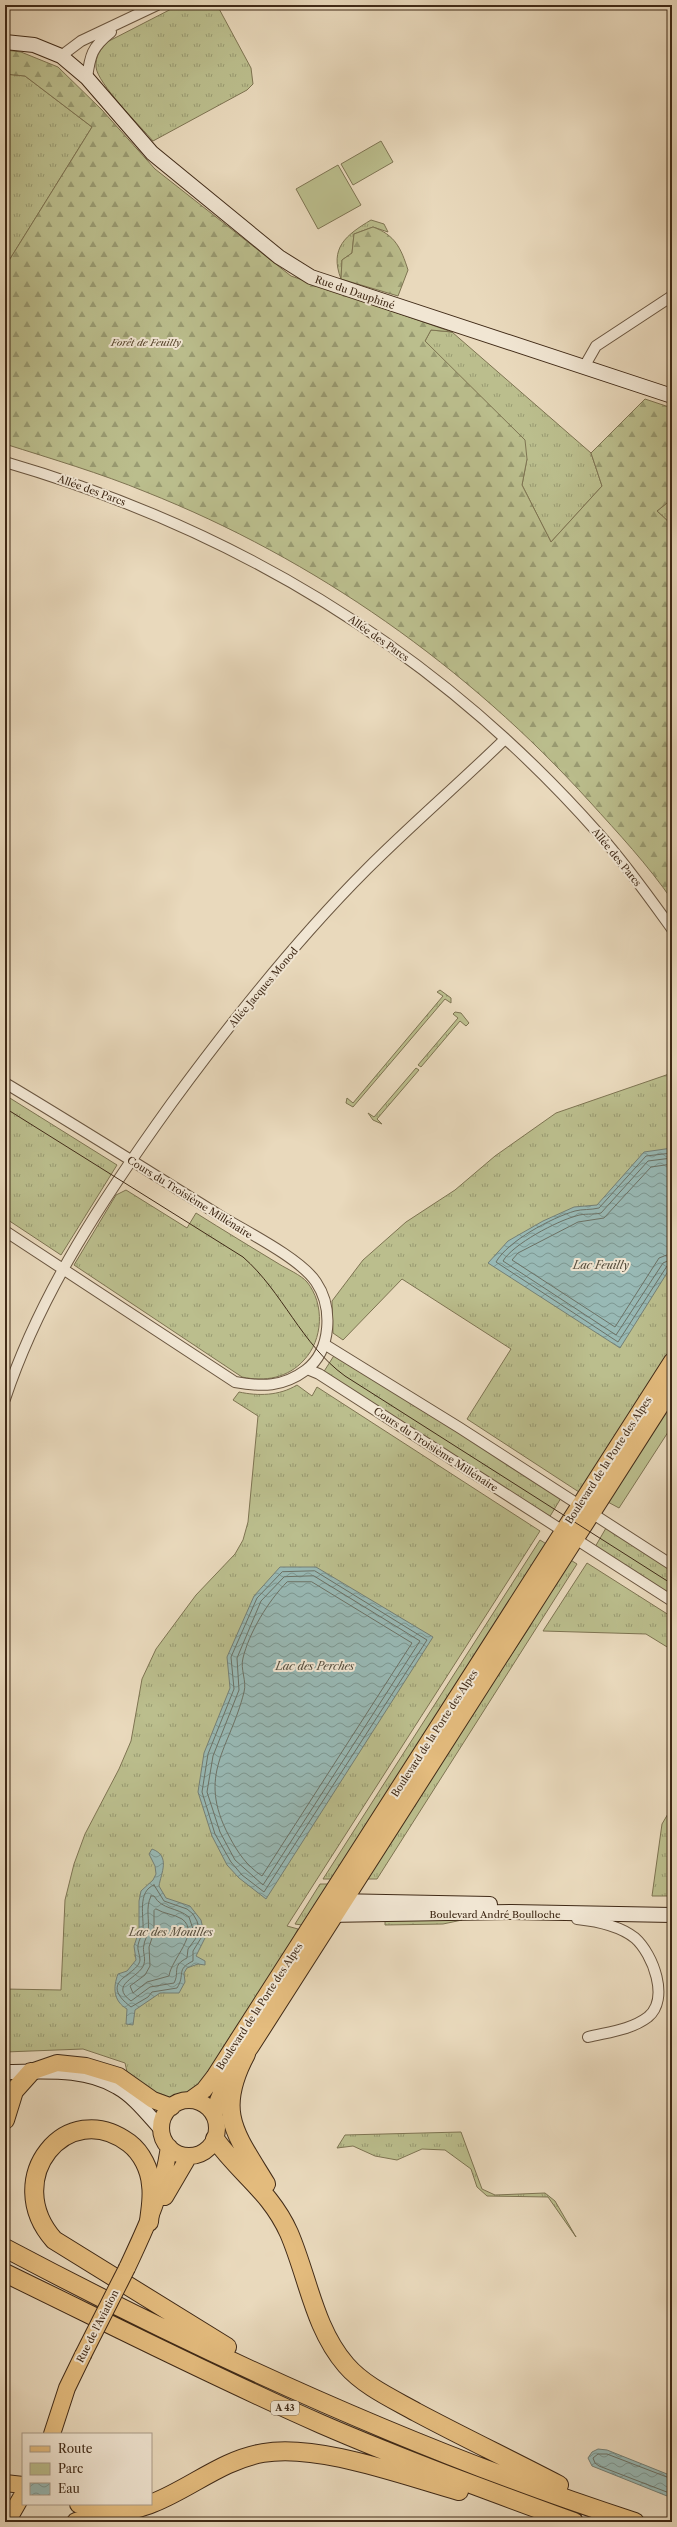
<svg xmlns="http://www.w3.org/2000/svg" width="677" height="2527" viewBox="0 0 677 2527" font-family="'Libre Caslon Text',serif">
  <defs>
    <pattern id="grass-tufts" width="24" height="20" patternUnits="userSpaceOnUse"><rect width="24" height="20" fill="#bbbe8d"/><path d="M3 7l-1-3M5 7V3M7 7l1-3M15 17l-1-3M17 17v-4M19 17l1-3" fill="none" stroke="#999b72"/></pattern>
    <pattern id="forest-firs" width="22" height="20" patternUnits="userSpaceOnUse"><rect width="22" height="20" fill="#bbbe8d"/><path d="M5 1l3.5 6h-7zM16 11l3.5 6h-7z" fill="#999b72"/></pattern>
    <pattern id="water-waves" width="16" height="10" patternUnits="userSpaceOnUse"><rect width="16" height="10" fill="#98b9b5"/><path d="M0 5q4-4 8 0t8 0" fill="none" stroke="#7d9792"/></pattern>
  </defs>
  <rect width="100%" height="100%" fill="#e9d9bc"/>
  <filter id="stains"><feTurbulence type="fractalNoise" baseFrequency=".005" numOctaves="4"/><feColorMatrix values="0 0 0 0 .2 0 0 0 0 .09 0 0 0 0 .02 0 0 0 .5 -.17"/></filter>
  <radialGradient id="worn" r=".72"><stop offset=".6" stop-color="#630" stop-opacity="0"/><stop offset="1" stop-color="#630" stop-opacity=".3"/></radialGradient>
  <path fill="url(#grass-tufts)" stroke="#7e7452" d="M179,5H217L251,68L253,84L247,90L153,141C141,127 97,83 96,67C95,56 101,48 109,41Z
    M5,74L25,76L92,127L5,267Z
    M371,220L384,224L388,232L373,227L354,234L352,253L342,260L341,279C329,248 346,235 371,220Z
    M431,330L452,332L591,453L602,486L551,542L522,485L527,459L425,341Z
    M672,499V525L657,511Z
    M440,990L451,998V1003L445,999L353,1107L346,1103L347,1098L353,1103L443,996L437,992Z
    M455,1012L461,1013L469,1023L466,1026L460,1021L421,1067L418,1065L458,1018L453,1014Z
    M416,1068L419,1070L377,1119L382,1124L373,1120L368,1113L374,1117Z
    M672,1073V1352L582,1494L467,1419L511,1349L402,1279L343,1340L333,1333L332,1301L363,1260L406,1222L455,1190L495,1156L556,1113Z
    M5,1095L117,1165L61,1255L5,1218Z
    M126,1190L187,1228L196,1213C223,1230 251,1247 279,1264C287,1269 301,1275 307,1282C325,1304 323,1340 304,1360C288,1378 265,1382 242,1377L74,1265L116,1195Z
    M335,1354L561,1498L549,1518L323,1373Z
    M297,1385L312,1396L317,1387L540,1531L287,1926L298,1929L272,1977L209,2076L192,2092L173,2098L154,2094L128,2076L125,2063L83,2049L5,2052V1989L61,1990L65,1900L74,1864L85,1834L119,1769L131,1741L142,1679L156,1649L196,1595L235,1554L243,1540L248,1522L258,1416L233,1400L239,1392C258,1396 279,1396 297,1385Z
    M606,1528L672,1570V1596L595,1547Z
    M540,1540L548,1545L336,1879H323Z
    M569,1559L577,1564L377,1879H363L531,1625L530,1620Z
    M587,1563L672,1617V1650L646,1634L543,1631Z
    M672,1807L668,1896H652L662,1824Z
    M320,1884H333L302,1925L295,1924Z
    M385,1920H462L443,1924L385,1925Z
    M461,2132L482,2189L495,2195L545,2193L555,2201L576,2237L548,2197L487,2196L477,2187L471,2169L445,2150L422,2149L397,2160L375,2156L353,2146L337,2148L345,2135Z"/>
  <path fill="url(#forest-firs)" stroke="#7e7452" d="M5,50L21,52L58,67L102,110L155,169L291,276L452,332L431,330L425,341L525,440L527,459L522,485L551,542L602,486L591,453L645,399L672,408V499L657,511L672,525V900C648,865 618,833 590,802C468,667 315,559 146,492C100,473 52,459 5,444V267L92,127L25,76L5,74Z
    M373,227C395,235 401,248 408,270L398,296L341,279L342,260L352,253L354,234Z"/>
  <path fill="#bbbe8d" stroke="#7e7452" d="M381,141L393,162L353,185L341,164Z
    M338,165L361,205L318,229L296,189Z
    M672,1398V1426L619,1508L606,1501Z"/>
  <path fill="url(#water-waves)" stroke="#758076" d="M672,1148V1265L620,1348L488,1263L508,1241L543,1221L574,1207L597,1205L644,1152Z
    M280,1567H316L433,1637L266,1899L239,1878L227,1865L212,1836L198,1792L204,1753L230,1688L227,1657L254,1596Z
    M152,1849C171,1856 161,1873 159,1886L166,1898L190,1906L201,1920L205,1938L196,1956L205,1961V1965L198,1964L187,1968L184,1973L185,1982L179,1993H160L135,2010L133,2025L126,2024L127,2009C113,2001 113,1987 118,1974L127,1971L136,1960L134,1946L139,1931V1901L141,1891L153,1880L156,1874L155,1866L149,1854Z
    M598,2449L607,2450L672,2476V2498L592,2466L588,2458L592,2452Z"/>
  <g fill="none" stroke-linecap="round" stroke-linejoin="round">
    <path stroke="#6c7266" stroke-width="1" d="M672,1153L646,1156L599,1208C591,1210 582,1209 575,1211C551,1218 508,1241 496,1262L618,1342L667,1266L672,1264
      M672,1158L648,1161L601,1213C593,1215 584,1213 576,1216C557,1221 513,1244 503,1261L616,1335L663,1263L672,1259
      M672,1164L651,1167L604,1218L578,1222L518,1253L512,1260L615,1327L659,1258L672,1253
      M315,1571L427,1640L264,1892L242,1875L231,1862L215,1834L202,1792L208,1754L234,1689L231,1657L257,1598L282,1572Z
      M314,1576L420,1641L263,1885L235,1860L220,1832L207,1792L213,1756L239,1690L237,1658L261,1601L284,1577Z
      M312,1582L412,1643L262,1876C246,1865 238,1853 229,1836C196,1774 230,1749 244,1692C247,1681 240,1669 243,1658C249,1633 268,1601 287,1582Z
      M154,1885L164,1901L187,1909L193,1914L197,1921L201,1938L193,1951V1961C175,1970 186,1974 177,1988L152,1992L148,1997L131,2007C96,1980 138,1976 140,1960C140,1955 137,1950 138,1945C139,1940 142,1935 143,1930C144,1917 137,1891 154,1885Z
      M151,1896H154C162,1910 177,1907 189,1917L196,1938L188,1949L187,1958C171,1966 180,1972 174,1983L150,1987L131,2001C108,1984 140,1978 144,1964C146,1957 142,1951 144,1945C144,1941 147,1937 148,1933C150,1920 145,1908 151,1896Z
      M156,1909C164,1914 174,1914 182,1919C201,1933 171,1959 169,1976L147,1982L133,1993L130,1986L145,1975L150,1966L149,1947L154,1932V1911Z
      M672,2479L607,2454H598L593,2458L595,2463L599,2466L672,2494"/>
    <g stroke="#6a5640" stroke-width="12">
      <path id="street" d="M61,56L81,41L157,5
        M87,78C90,55 92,47 111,32
        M584,367L596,346L672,296
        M5,462C239,530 437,651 598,833C625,863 649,897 672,929
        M5,1083C77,1126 148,1171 219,1215C245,1231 300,1258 316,1282C333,1307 332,1350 306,1370C283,1387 262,1387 235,1382L5,1231
        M324,1344L460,1428L672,1565
        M307,1369L319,1374L672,1601
        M5,1399C41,1291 105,1196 171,1104C231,1022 295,941 367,869C412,824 460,783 505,739
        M577,1919C596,1921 620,1926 635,1938C653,1954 670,1999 648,2017C631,2030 608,2032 588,2037"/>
    </g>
    <g stroke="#402a17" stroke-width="16">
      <path id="secondary" d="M5,42L34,45L61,56L87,78L152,153L279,257L311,277L672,396
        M334,1901L490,1904
        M326,1915L512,1912L672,1915
        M5,2072C42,2072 84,2067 117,2087C135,2097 148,2115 162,2130"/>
    </g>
    <g stroke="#402a17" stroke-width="18">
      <path id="primary" d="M31,2072L57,2063L86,2066L119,2076L153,2100L172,2107
        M190,2100L204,2090L214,2077L672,1361
        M161 2128a28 28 0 1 1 56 0a28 28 0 1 1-56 0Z
        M214,2115C219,2088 237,2067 252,2045L672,1388
        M165,2197L189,2156
        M127,2268C147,2225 162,2195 169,2147
        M52,2434L67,2388L83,2355
        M5,2483L23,2485
        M7,2522L23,2494"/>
    </g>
    <g stroke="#402a17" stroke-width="20">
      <path id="highway" d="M246,2054C215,2112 235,2133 266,2184
        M5,2120L14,2091L31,2072
        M215,2139C240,2174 270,2191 289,2233C308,2277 314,2328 346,2365C364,2386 393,2399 416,2412C463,2437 511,2460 559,2485
        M149,2222C150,2210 153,2198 151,2185C150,2170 142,2153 129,2143C67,2096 0,2179 54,2240L227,2347
        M5,2248C207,2355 418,2452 635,2522
        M5,2273C110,2324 214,2377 321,2424C404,2460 489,2491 574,2522
        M79,2504H107
        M76,2522C102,2515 129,2513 153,2503C191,2488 222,2460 263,2453C317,2443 405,2476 459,2491"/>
    </g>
    <use href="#street" stroke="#f1e6d3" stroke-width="10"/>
    <use href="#secondary" stroke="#f1e6d3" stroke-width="14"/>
    <use href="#primary" stroke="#e4bc7e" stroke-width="16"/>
    <use href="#highway" stroke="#e4bc7e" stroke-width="18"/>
    <path stroke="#402a17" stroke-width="1" d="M5,1108L243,1257C283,1292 301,1344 345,1376L672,1584"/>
    <g stroke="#402a17" stroke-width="18" stroke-linecap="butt">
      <path id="primary-bridge" d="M83,2355L127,2268"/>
    </g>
    <use href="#primary-bridge" stroke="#e4bc7e" stroke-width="16"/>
  </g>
  <g text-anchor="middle" stroke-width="4" stroke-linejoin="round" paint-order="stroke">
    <rect fill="#f1e6d3" stroke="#75624f" stroke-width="1" x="271" y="2401" width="28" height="14" rx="3"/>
    <g font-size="9" font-weight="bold" fill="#402a17">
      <text x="285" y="2411">A 43</text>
    </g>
    <g font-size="10" fill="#402a17" stroke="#f1e6d3">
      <text transform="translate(355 292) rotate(19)" y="4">Rue du Dauphiné</text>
      <text transform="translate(92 490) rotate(20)" y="4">Allée des Parcs</text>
      <text transform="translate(379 638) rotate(35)" y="4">Allée des Parcs</text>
      <text transform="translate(617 857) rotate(51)" y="4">Allée des Parcs</text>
      <text transform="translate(263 987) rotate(-50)" y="4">Allée Jacques Monod</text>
      <text transform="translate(190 1197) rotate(32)" y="4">Cours du Troisième Millénaire</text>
      <text transform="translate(436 1449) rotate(33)" y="4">Cours du Troisième Millénaire</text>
      <text transform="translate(608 1460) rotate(-57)" y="4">Boulevard de la Porte des Alpes</text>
      <text transform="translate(434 1733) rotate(-57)" y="4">Boulevard de la Porte des Alpes</text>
      <text x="495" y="1918">Boulevard André Boulloche</text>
      <text transform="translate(259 2006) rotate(-57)" y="4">Boulevard de la Porte des Alpes</text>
      <text transform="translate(97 2326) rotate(-63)" y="4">Rue de l'Aviation</text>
    </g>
    <g font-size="10" font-style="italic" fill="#59482f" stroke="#f1e6d3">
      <text x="146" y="346">Forêt de Feuilly</text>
    </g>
    <g font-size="11" font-style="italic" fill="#564e3e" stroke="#f1e6d3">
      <text x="601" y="1269">Lac Feuilly</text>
      <text x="315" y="1670">Lac des Perches</text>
      <text x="171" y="1936">Lac des Mouilles</text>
    </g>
  </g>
  <rect width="677" height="2527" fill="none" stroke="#e9d9bc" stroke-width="20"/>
  <rect x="6" y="6" width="665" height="2515" fill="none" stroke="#402a17" stroke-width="2"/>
  <rect x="10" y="10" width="657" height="2507" fill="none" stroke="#402a17"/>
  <rect x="22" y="2433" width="130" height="72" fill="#f1e6d3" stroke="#aa9b88"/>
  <rect x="30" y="2446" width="20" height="6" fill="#e4bc7e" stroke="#aa9b88"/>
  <text x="58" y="2453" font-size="12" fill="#402a17">Route</text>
  <rect x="30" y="2463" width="20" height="12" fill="#bbbe8d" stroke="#aa9b88"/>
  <text x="58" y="2473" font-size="12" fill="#402a17">Parc</text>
  <rect x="30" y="2483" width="20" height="12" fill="url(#water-waves)" stroke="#aa9b88"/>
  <text x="58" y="2493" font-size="12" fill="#402a17">Eau</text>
  <rect width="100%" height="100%" filter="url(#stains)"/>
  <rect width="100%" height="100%" fill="url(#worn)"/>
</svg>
